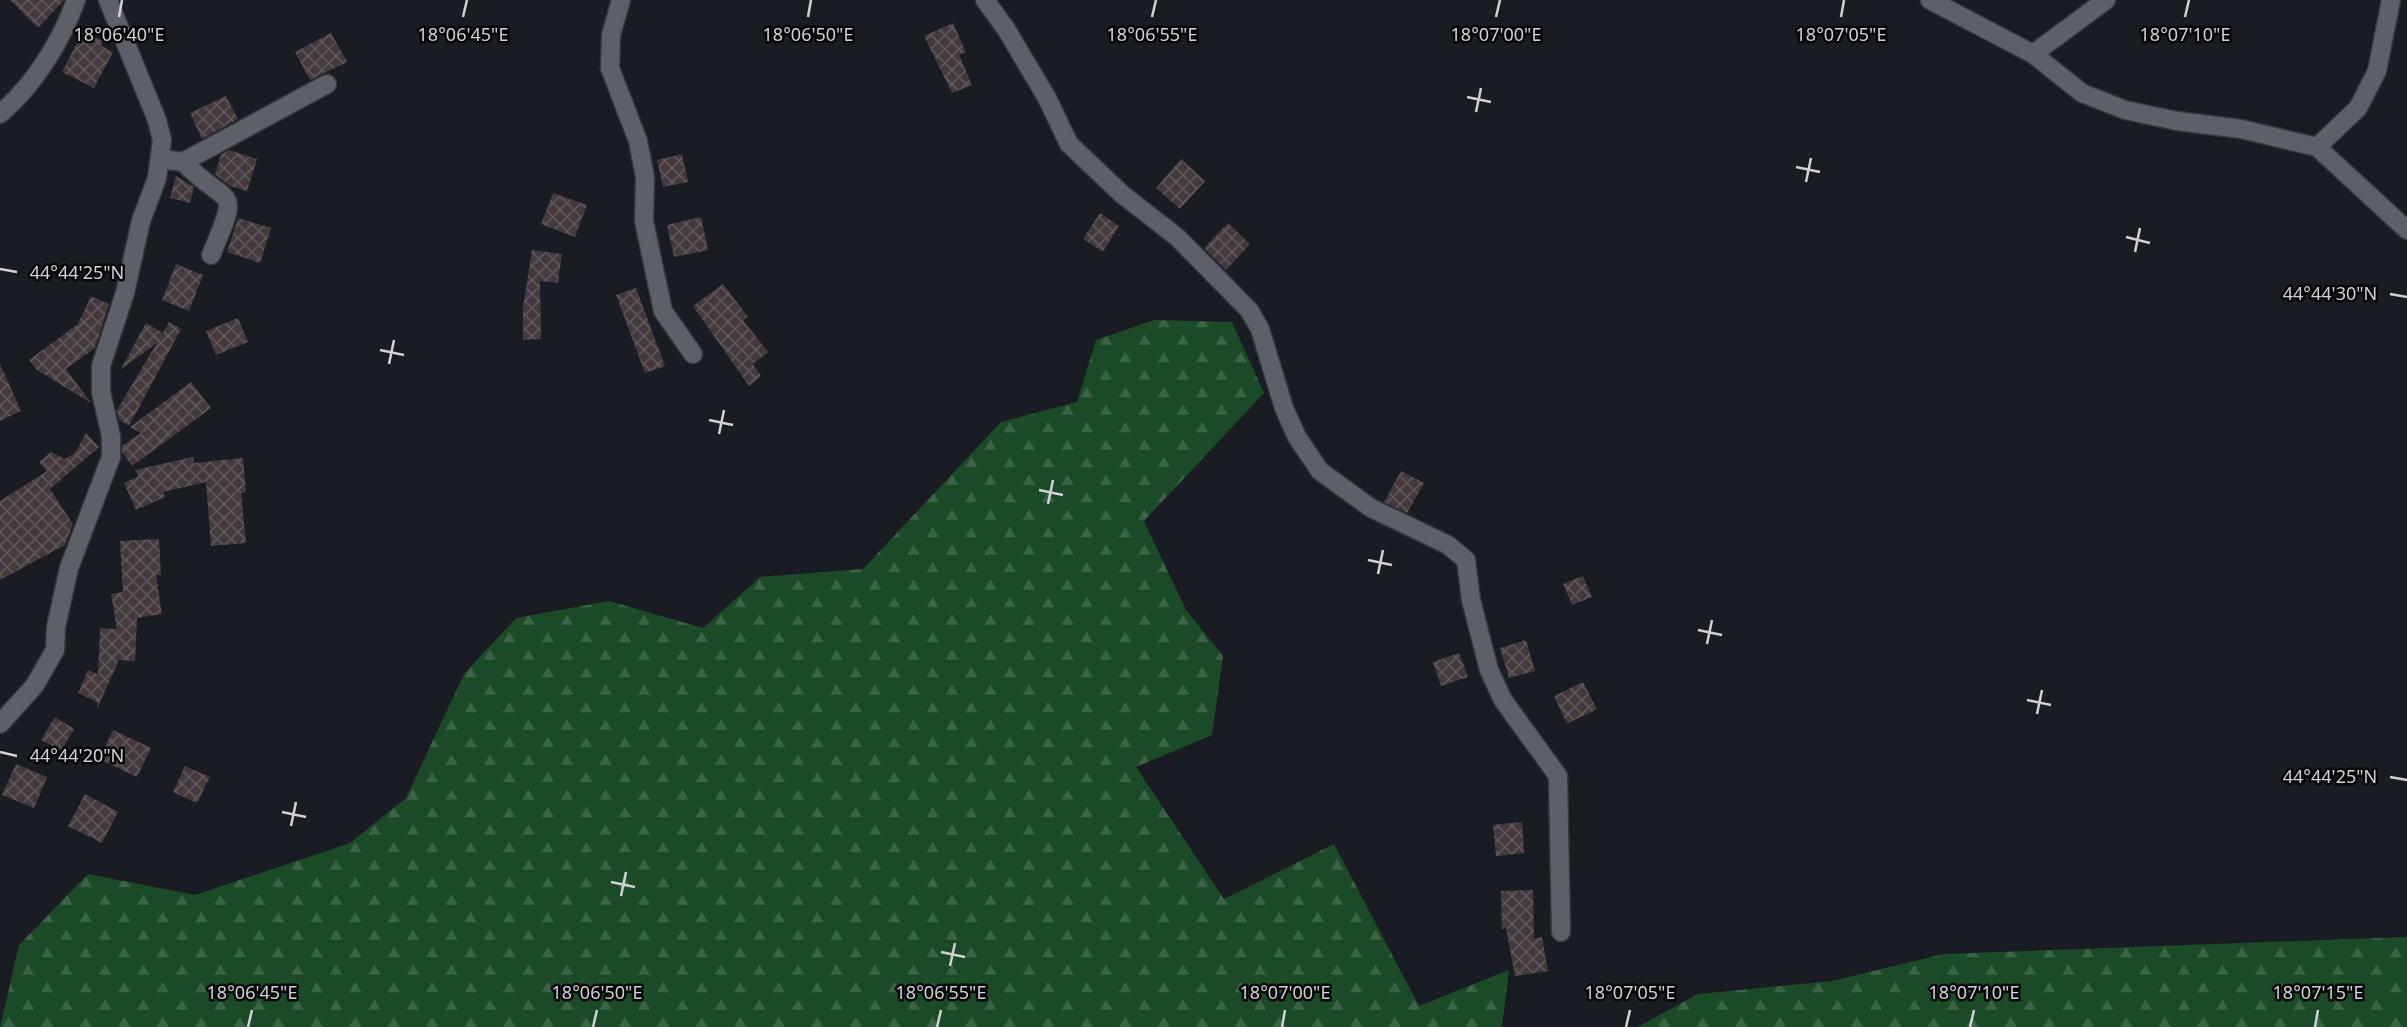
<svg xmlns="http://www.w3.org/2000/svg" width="2407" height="1027" viewBox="0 0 2407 1027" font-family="'Noto Sans',sans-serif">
  <defs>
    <pattern id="forest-firs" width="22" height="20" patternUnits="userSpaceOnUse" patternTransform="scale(1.75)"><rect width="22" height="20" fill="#1b4a26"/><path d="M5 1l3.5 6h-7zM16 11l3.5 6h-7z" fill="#3b6345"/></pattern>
    <pattern id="building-cross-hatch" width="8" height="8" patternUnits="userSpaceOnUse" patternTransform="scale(1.75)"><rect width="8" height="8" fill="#443a3d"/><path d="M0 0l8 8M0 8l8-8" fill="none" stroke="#5e5558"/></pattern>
  </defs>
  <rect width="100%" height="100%" fill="#1a1c23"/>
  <path fill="url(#forest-firs)" d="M1154,320L1232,322L1264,393L1144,521L1186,610L1223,656L1212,735L1136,767L1224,899L1334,844L1419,1006L1509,970L1502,1027H0L19,945L88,874L195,895L350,843L406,798L464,674L516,618L609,601L703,628L760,577L863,569L1001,422L1077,402L1096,340Z
    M2407,937V1027H1637L1698,994L1832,981L1944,954Z"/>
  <path fill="url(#building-cross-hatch)" d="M10,0H64L38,28Z
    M953,23L966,52L959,55L972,85L952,93L924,36Z
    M83,31L103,41L101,46L113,52L94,88L62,72Z
    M331,33L347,62L310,80L295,52Z
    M226,96L238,119L202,139L190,113Z
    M229,150L257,159L247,191L230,186L215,174L221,155Z
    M682,154L688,182L663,187L657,160Z
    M1181,159L1205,181L1180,209L1156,188Z
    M176,176L194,187L190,203L170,198Z
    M553,193L587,205L575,237L541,224Z
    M1100,213L1119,226L1103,252L1083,239Z
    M701,217L708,250L674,257L667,225Z
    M238,218L271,228L260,263L227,252Z
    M1228,223L1250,244L1226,270L1204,248Z
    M532,250L562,254L558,283L540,281L541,339L523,340V307Z
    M176,264L203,275L189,311L162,300Z
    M723,284L748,317L743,320L768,352L753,364L761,376L749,386L693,306Z
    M636,288L665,366L645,373L616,295Z
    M91,296L109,304L95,348L66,369L91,403L37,370L29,360L78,324Z
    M238,318L248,342L216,355L206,331Z
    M169,322L181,329L129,426L119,420L117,410L157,343L121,369L146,323L163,333Z
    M0,364L21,411L0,421Z
    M191,382L211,408L132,466L122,452V446L141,433L130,427Z
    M86,433L99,447L50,489L73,524L65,545L0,580V501L47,471L39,462L51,452L65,459L75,453Z
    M193,457L194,463L243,458L246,492L241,493L246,543L211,546L206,482L163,492L165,497L136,510L124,483L139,476L135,470Z
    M1401,471L1424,483L1407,513L1384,502Z
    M159,539L161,575H156L162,614L137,618L135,661L119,660L97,709V702L78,693L88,670L98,674L100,628L117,629L111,594L123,592L120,541Z
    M1583,576L1592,597L1572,605L1563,584Z
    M1526,640L1535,671L1509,678L1500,648Z
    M1459,653L1468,677L1441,686L1433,662Z
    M1583,682L1597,709L1567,724L1554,696Z
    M55,717L74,729L61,751L41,740Z
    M113,730L151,748L137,777L99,759Z
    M16,764L47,777L34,808L2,795Z
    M185,766L210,777L197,803L173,792Z
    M85,794L118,812L102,843L68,826Z
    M1522,822L1524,853L1496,856L1493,825Z
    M1533,890L1534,939L1542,937L1548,971L1515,976L1506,928L1502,929L1501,891Z"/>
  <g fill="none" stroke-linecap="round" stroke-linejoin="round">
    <g stroke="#36373c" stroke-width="21">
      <path id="street" d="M621,0L611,35L610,68L638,141L645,177L644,221L663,311L693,354
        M985,0L1006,29L1047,98L1069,144L1123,195L1177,237L1249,310L1260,329L1284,408L1297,437L1320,471L1371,508L1448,545L1466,560L1471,600L1489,670L1503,700L1558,776L1561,932
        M1930,0L2033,54L2082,93L2125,110L2177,121L2241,129L2317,147L2407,230
        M2033,54L2106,0
        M0,114C34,85 61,42 76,0
        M2317,147L2358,108L2377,71L2391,0
        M161,159L183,162L327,84
        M183,162C231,210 241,183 211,255
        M0,724L35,685L55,650L56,627L69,568L111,457V436L101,392V366L125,293L141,221L157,178L162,140L157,120L108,0"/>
    </g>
    <use href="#street" stroke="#5e6069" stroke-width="18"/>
  </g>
  <path fill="none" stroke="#d0d1d6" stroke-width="2.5" d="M119,17L122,0M463,17L467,0M808,17L811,0M1152,17L1156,0M1496,17L1500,0M1841,17L1844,0M2185,17L2189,0M1467,97L1491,102M1476,112L1481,88M1796,167L1820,172M1806,182L1811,158M2126,237L2150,243M2135,252L2140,228M0,269L17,272M2390,294L2407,297M380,350L404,355M389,364L394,340M709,420L733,425M719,434L724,410M1039,490L1063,495M1048,504L1053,480M1368,560L1392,565M1378,574L1383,550M1698,630L1722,635M1707,644L1712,620M2027,700L2051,705M2037,714L2042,690M0,752L17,756M2390,777L2407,780M282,812L306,817M291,826L296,802M611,882L635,887M621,896L626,872M941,952L965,957M950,966L955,943M248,1027L252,1010M593,1027L597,1010M937,1027L941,1010M1282,1027L1285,1010M1626,1027L1630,1010M1970,1027L1974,1010M2315,1027L2318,1010"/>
  <g font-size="18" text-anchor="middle" fill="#d0d1d6" stroke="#060709" stroke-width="5" stroke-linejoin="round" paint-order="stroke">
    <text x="119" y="41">18°06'40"E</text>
    <text x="463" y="41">18°06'45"E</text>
    <text x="808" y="41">18°06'50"E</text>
    <text x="1152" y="41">18°06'55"E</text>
    <text x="1496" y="41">18°07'00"E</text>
    <text x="1841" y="41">18°07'05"E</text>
    <text x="2185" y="41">18°07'10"E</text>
    <text x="77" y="279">44°44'25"N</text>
    <text x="2330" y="300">44°44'30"N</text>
    <text x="77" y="762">44°44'20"N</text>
    <text x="2330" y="783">44°44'25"N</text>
    <text x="252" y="999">18°06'45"E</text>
    <text x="597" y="999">18°06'50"E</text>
    <text x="941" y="999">18°06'55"E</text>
    <text x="1285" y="999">18°07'00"E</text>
    <text x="1630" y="999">18°07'05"E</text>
    <text x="1974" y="999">18°07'10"E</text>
    <text x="2318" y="999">18°07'15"E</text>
  </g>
</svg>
